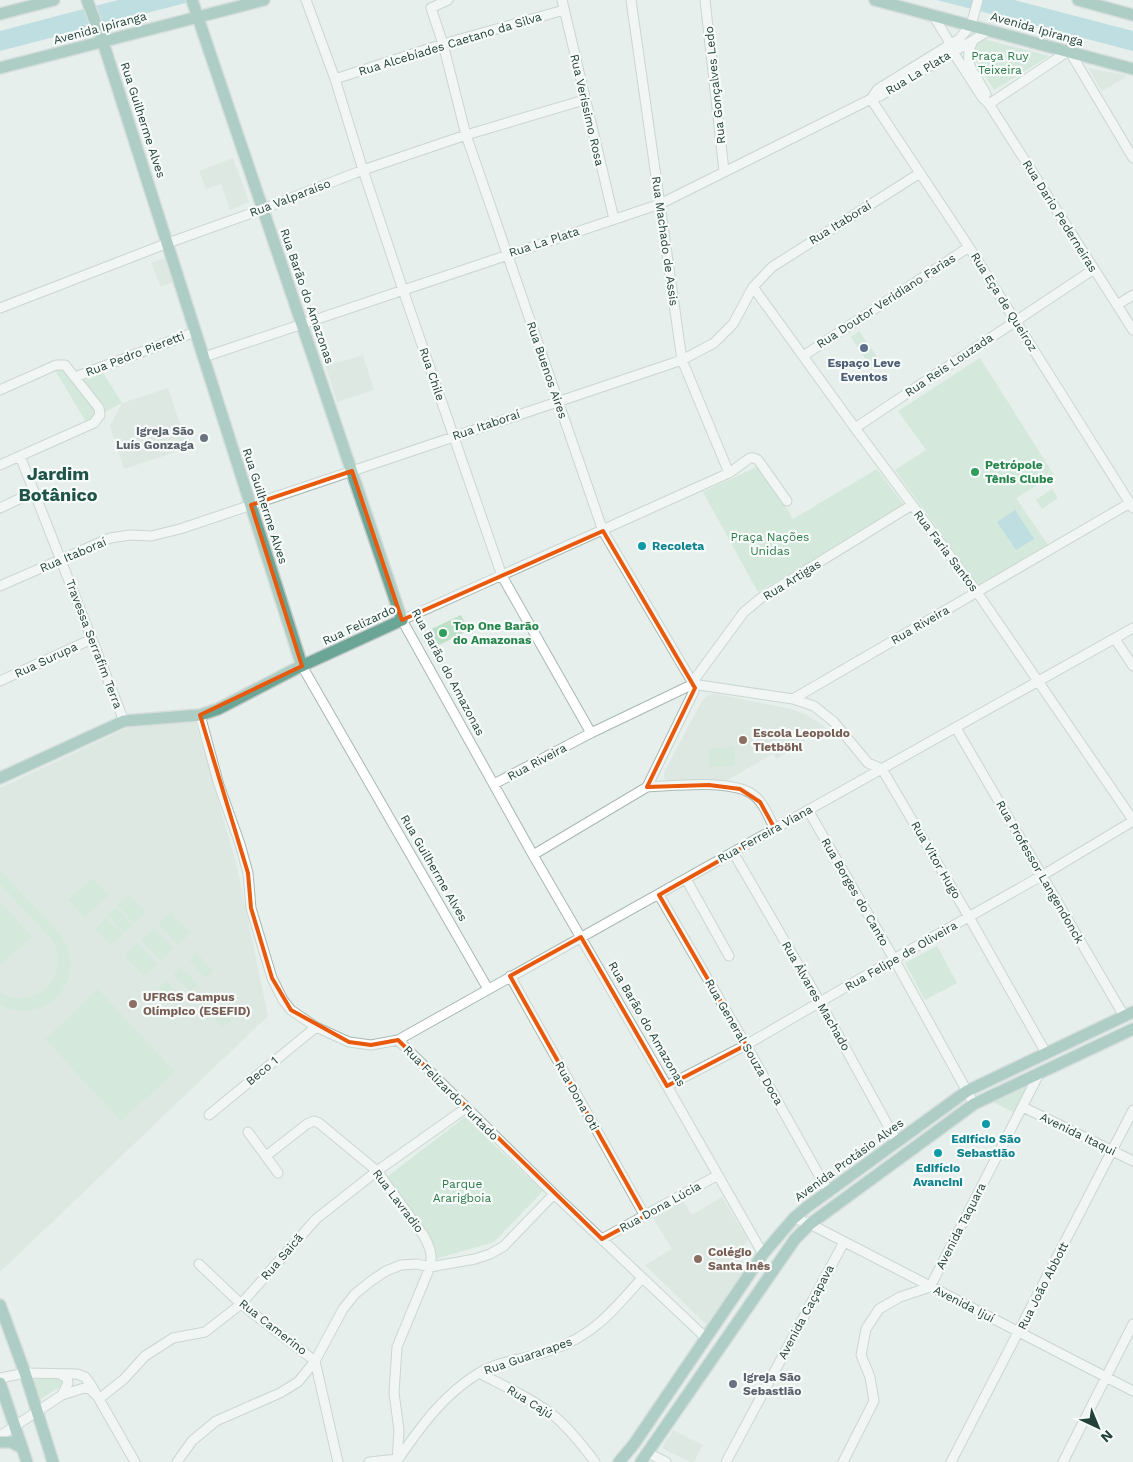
<svg xmlns="http://www.w3.org/2000/svg" width="1133" height="1462" viewBox="0 0 1133 1462" font-family="'Work Sans',sans-serif">
  <rect width="100%" height="100%" fill="#e6efeb"/>
  <path fill="#d4dfda" d="M1088,68L1125,75L1126,77L1102,91Z
    M233,158L249,202L230,210L221,184L206,189L199,171Z
    M164,258L173,282L161,287L151,263Z
    M363,355L374,390L337,402L326,366Z
    M168,388L188,448L124,469L110,426L122,403Z
    M715,694L792,709L807,715L825,727L777,759L772,754L728,780L667,781L664,778V773L699,706L704,699L709,695Z
    M195,721L236,862L268,1016L0,1272V788L127,728Z
    M722,1197L748,1240L738,1254L748,1271L709,1327L645,1265L672,1249L653,1218L683,1201L692,1215Z
    M673,1430L703,1445L694,1462H690L662,1448Z"/>
  <path fill="#bfe0c8" d="M984,39L1049,56L994,90L973,56L976,45Z
    M859,331L879,360L870,366L851,337Z
    M980,358L1054,475L1016,498L1048,545L979,586L895,470L926,450L898,411Z
    M55,370H65L74,384L103,373L122,403L86,422Z
    M761,465L793,519L877,469L905,507L758,592L703,492Z
    M1052,489L1058,498L1042,509L1036,500Z
    M461,615L469,630L429,650L421,634Z
    M735,747V766L709,767V748Z
    M0,870C14,885 28,900 42,915C51,924 61,933 66,945C72,956 72,971 67,982C63,991 57,999 47,1005C32,1013 16,1013 0,1005V992C23,1008 57,991 58,963C59,955 56,948 53,941L0,884Z
    M92,878L109,895L85,918L68,900Z
    M129,895L146,913L134,923L117,905Z
    M0,901L32,937L0,965Z
    M116,907L133,925L124,933L107,915Z
    M171,912L191,933L178,945L158,924Z
    M106,918L123,934L111,945L95,929Z
    M154,928L174,949L161,961L141,940Z
    M137,943L157,964L144,976L124,955Z
    M937,946L957,983L925,1000L905,963Z
    M197,953L213,971L205,978L189,960Z
    M181,967L198,985L190,992L173,974Z
    M166,981L183,998L175,1006L158,988Z
    M98,989L175,1072L121,1121L45,1039Z
    M215,1002L231,1020L223,1027L207,1010Z
    M1029,1086L1015,1113L993,1102Z
    M465,1117L543,1191L494,1242L435,1259L383,1180Z
    M59,1377L65,1379L63,1385L39,1400L32,1380Z"/>
  <path fill="#8ec9d4" d="M118,0H197L0,51V31Z
    M937,0H1014L1133,31V51Z
    M1015,510L1034,539L1016,550L997,522Z"/>
  <g fill="none" stroke-linecap="round" stroke-linejoin="round">
    <g stroke="#a8b8b2" stroke-width="11">
      <path id="minor" d="M306,0L335,79L363,170L403,290L502,576L591,733
        M448,0L431,8L443,44L466,135L603,531L691,680
        M562,0L614,219
        M631,0L682,360L729,473
        M705,0L724,171
        M933,15L951,45
        M973,41C961,63 976,74 986,94
        M953,52L982,97L989,104L1133,330
        M1070,52L1133,158
        M335,79L443,44L564,10
        M871,99L969,247L1133,508
        M871,99L878,89L959,39L971,25L978,0
        M989,104L1067,52
        M753,287L855,428L977,592L1133,820
        M1117,305L1133,295
        M0,308L168,243L263,209L363,170L466,135L584,100
        M803,356L969,247
        M204,357L660,204L871,99L880,96L990,30
        M75,377L195,332
        M0,390L56,365H65L99,408L100,415L94,423L0,465
        M855,428L1094,269
        M20,456L124,721
        M0,508L34,492
        M0,586L110,538L130,535L151,536L180,529L682,360L714,343L733,324L753,287L772,267L920,173
        M1115,639L1133,666
        M302,666L488,989
        M694,680L744,612L761,598L912,505
        M0,681L92,639
        M699,685L793,699L814,706L834,722L868,763L882,769L969,917L1046,1053
        M793,699L1130,503
        M200,715L219,785L240,844L248,873L251,908L272,978L283,1000L291,1010L316,1027L349,1042L371,1045L398,1040L1133,628
        M956,728L1124,1016
        M494,784L591,733L687,687
        M647,787C674,786 730,779 752,794C763,801 769,818 775,829
        M808,810L894,959L974,1104
        M733,852L820,1002L897,1142
        M533,855L647,787L694,691
        M686,879L729,956
        M659,895L746,1045L828,1191
        M510,976L645,1216
        M398,1040L554,1194L706,1338
        M667,1086L746,1045L894,959L1043,875L1133,821
        M1023,1107L1133,1161
        M209,1115L316,1027
        M248,1132L278,1173
        M266,1156L307,1124L314,1121L319,1123L377,1171L424,1236C430,1248 433,1255 430,1267L397,1347L394,1393L399,1430L397,1462
        M794,1218L810,1224L1133,1391
        M602,1239L718,1175
        M763,1254L667,1086L533,855L402,620L729,473L750,458H754L758,460L787,501
        M199,1264L241,1304L315,1361L338,1462
        M479,1373C504,1386 531,1398 553,1415C569,1428 583,1446 595,1462
        M60,1374L67,1378L68,1383L62,1395
        M0,1378L25,1373L77,1374L85,1377L91,1385L135,1462
        M99,1399L124,1379L145,1356L173,1338L205,1332L241,1304L316,1219L377,1171L466,1108
        M0,1436L62,1395L84,1388L90,1389L96,1395
        M648,1453L666,1462
        M399,1458C421,1426 444,1394 479,1373C500,1360 528,1359 551,1350C592,1337 615,1309 642,1278
        M177,1462L192,1441L216,1421L280,1393L298,1382L315,1361L343,1309L355,1294L371,1281L386,1271L401,1265L417,1264L430,1267L475,1259L490,1254L504,1246L554,1194
        M369,1462L398,1459
        M726,1462L844,1242
        M843,1462L874,1401L870,1377L861,1355L866,1329L879,1309L900,1297L930,1287L1039,1074
        M951,1462L1133,1110
        M1063,1462L1133,1324"/>
    </g>
    <g stroke="#c2cac8" stroke-width="14">
      <path id="major" d="M87,0L103,42L302,666
        M875,0L1133,69
        M1078,0L1133,15
        M0,14L54,0
        M0,68L264,0
        M0,778L124,721L200,715L218,709L295,669L402,620L192,0
        M0,1305L25,1373L53,1462
        M0,1383L27,1462
        M0,1442H11L22,1448
        M619,1462L634,1444L763,1254L794,1218L807,1207L967,1091L1133,1012
        M641,1462L795,1239L810,1224L974,1104L1133,1029"/>
    </g>
    <use href="#minor" stroke="#fff" stroke-width="9"/>
    <use href="#major" stroke="#6aa596" stroke-width="11"/>
  </g>
  <path d="M0 0H1133V1462H0ZM352,471L402,620L603,531L695,688L647,787L709,785L740,789L760,802L775,829L659,895L746,1045L667,1086L581,937L510,976L645,1216L602,1239L398,1040L371,1045L349,1042L291,1010L272,978L251,908L248,873L200,715L302,666L251,505Z" fill="#e6efeb" fill-opacity=".55" fill-rule="evenodd"/>
  <path fill="none" stroke="#e8590c" stroke-width="4" stroke-linejoin="round" d="M352,471L402,620L603,531L695,688L647,787L709,785L740,789L760,802L775,829L659,895L746,1045L667,1086L581,937L510,976L645,1216L602,1239L398,1040L371,1045L349,1042L291,1010L272,978L251,908L248,873L200,715L302,666L251,505Z"/>
  <circle fill="#5c6f8a" stroke="#f7fbf9" stroke-width="2" cx="864" cy="348" r="5"/>
  <g fill="#6b7280" stroke="#f7fbf9" stroke-width="2">
    <circle cx="204" cy="438" r="5"/>
    <circle cx="733" cy="1384" r="5"/>
  </g>
  <g fill="#2e9e5b" stroke="#f7fbf9" stroke-width="2">
    <circle cx="975" cy="472" r="5"/>
    <circle cx="443" cy="633" r="5"/>
  </g>
  <g fill="#0f9aa8" stroke="#f7fbf9" stroke-width="2">
    <circle cx="642" cy="546" r="5"/>
    <circle cx="986" cy="1124" r="5"/>
    <circle cx="938" cy="1153" r="5"/>
  </g>
  <g fill="#8d6e63" stroke="#f7fbf9" stroke-width="2">
    <circle cx="743" cy="740" r="5"/>
    <circle cx="133" cy="1004" r="5"/>
    <circle cx="698" cy="1259" r="5"/>
  </g>
  <g text-anchor="middle" stroke-width="4.5" stroke-linejoin="round" paint-order="stroke">
    <g font-size="12" fill="#24423a" stroke="#f7fbf9">
      <text transform="translate(100 28) rotate(-15)" y="4">Avenida Ipiranga</text>
      <text transform="translate(1037 29) rotate(16)" y="4">Avenida Ipiranga</text>
      <text transform="translate(450 44) rotate(-17)" y="4">Rua Alcebíades Caetano da Silva</text>
      <text transform="translate(918 73) rotate(-31)" y="4">Rua La Plata</text>
      <text transform="translate(715 85) rotate(-96)" y="4">Rua Gonçalves Ledo</text>
      <text transform="translate(587 110) rotate(77)" y="4">Rua Veríssimo Rosa</text>
      <text transform="translate(143 120) rotate(72)" y="4">Rua Guilherme Alves</text>
      <text transform="translate(290 198) rotate(-21)" y="4">Rua Valparaíso</text>
      <text transform="translate(1060 216) rotate(58)" y="4">Rua Dario Pederneiras</text>
      <text transform="translate(840 223) rotate(-32)" y="4">Rua Itaboraí</text>
      <text transform="translate(665 241) rotate(82)" y="4">Rua Machado de Assis</text>
      <text transform="translate(544 242) rotate(-18)" y="4">Rua La Plata</text>
      <text transform="translate(307 296) rotate(71)" y="4">Rua Barão do Amazonas</text>
      <text transform="translate(886 301) rotate(-33)" y="4">Rua Doutor Veridiano Farias</text>
      <text transform="translate(1004 302) rotate(58)" y="4">Rua Eça de Queiroz</text>
      <text transform="translate(135 354) rotate(-21)" y="4">Rua Pedro Pieretti</text>
      <text transform="translate(949 365) rotate(-34)" y="4">Rua Reis Louzada</text>
      <text transform="translate(547 370) rotate(71)" y="4">Rua Buenos Aires</text>
      <text transform="translate(432 374) rotate(71)" y="4">Rua Chile</text>
      <text transform="translate(486 425) rotate(-19)" y="4">Rua Itaboraí</text>
      <text transform="translate(265 506) rotate(72)" y="4">Rua Guilherme Alves</text>
      <text transform="translate(946 551) rotate(53)" y="4">Rua Faria Santos</text>
      <text transform="translate(73 555) rotate(-23)" y="4">Rua Itaboraí</text>
      <text transform="translate(792 580) rotate(-32)" y="4">Rua Artigas</text>
      <text transform="translate(359 625) rotate(-25)" y="4">Rua Felizardo</text>
      <text transform="translate(920 625) rotate(-30)" y="4">Rua Riveira</text>
      <text transform="translate(94 644) rotate(69)" y="4">Travessa Serrafim Terra</text>
      <text transform="translate(46 660) rotate(-25)" y="4">Rua Surupa</text>
      <text transform="translate(448 672) rotate(62)" y="4">Rua Barão do Amazonas</text>
      <text transform="translate(537 762) rotate(-28)" y="4">Rua Riveira</text>
      <text transform="translate(765 834) rotate(-29)" y="4">Rua Ferreira Viana</text>
      <text transform="translate(936 860) rotate(60)" y="4">Rua Vitor Hugo</text>
      <text transform="translate(434 868) rotate(60)" y="4">Rua Guilherme Alves</text>
      <text transform="translate(1040 872) rotate(60)" y="4">Rua Professor Langendonck</text>
      <text transform="translate(855 892) rotate(60)" y="4">Rua Borges do Canto</text>
      <text transform="translate(901 956) rotate(-30)" y="4">Rua Felipe de Oliveira</text>
      <text transform="translate(816 996) rotate(60)" y="4">Rua Álvares Machado</text>
      <text transform="translate(647 1024) rotate(60)" y="4">Rua Barão do Amazonas</text>
      <text transform="translate(744 1042) rotate(60)" y="4">Rua General Souza Doca</text>
      <text transform="translate(262 1071) rotate(-40)" y="4">Beco 1</text>
      <text transform="translate(451 1093) rotate(45)" y="4">Rua Felizardo Furtado</text>
      <text transform="translate(577 1096) rotate(61)" y="4">Rua Dona Oti</text>
      <text transform="translate(1078 1134) rotate(26)" y="4">Avenida Itaqui</text>
      <text transform="translate(849 1160) rotate(-36)" y="4">Avenida Protásio Alves</text>
      <text transform="translate(398 1201) rotate(53)" y="4">Rua Lavradio</text>
      <text transform="translate(660 1207) rotate(-29)" y="4">Rua Dona Lúcia</text>
      <text transform="translate(961 1226) rotate(-63)" y="4">Avenida Taquara</text>
      <text transform="translate(282 1257) rotate(-49)" y="4">Rua Saicã</text>
      <text transform="translate(1043 1286) rotate(-63)" y="4">Rua João Abbott</text>
      <text transform="translate(964 1304) rotate(27)" y="4">Avenida Ijuí</text>
      <text transform="translate(806 1312) rotate(-62)" y="4">Avenida Caçapava</text>
      <text transform="translate(273 1327) rotate(38)" y="4">Rua Camerino</text>
      <text transform="translate(528 1356) rotate(-19)" y="4">Rua Guararapes</text>
      <text transform="translate(530 1402) rotate(32)" y="4">Rua Cajú</text>
    </g>
    <g font-size="12" fill="#2d7a4b" stroke="#f7fbf9">
      <text x="1000" y="60">Praça Ruy<tspan x="1000" dy="14">Teixeira</tspan></text>
      <text x="770" y="541">Praça Nações<tspan x="770" dy="14">Unidas</tspan></text>
      <text x="462" y="1188">Parque<tspan x="462" dy="14">Ararigboia</tspan></text>
    </g>
    <g font-size="12" font-weight="bold" fill="#4e5e75" stroke="#f7fbf9">
      <text x="864" y="367">Espaço Leve<tspan x="864" dy="14">Eventos</tspan></text>
    </g>
    <g font-size="12" font-weight="bold" fill="#5b616d" stroke="#f7fbf9" text-anchor="end">
      <text x="194" y="435">Igreja São<tspan x="194" dy="14">Luís Gonzaga</tspan></text>
      <text x="743" y="1381" text-anchor="start">Igreja São<tspan x="743" dy="14">Sebastião</tspan></text>
    </g>
    <g font-size="12" font-weight="bold" fill="#27864d" stroke="#f7fbf9" text-anchor="start">
      <text x="985" y="469">Petrópole<tspan x="985" dy="14">Tênis Clube</tspan></text>
      <text x="453" y="630">Top One Barão<tspan x="453" dy="14">do Amazonas</tspan></text>
    </g>
    <g font-size="12" font-weight="bold" fill="#0d838f" stroke="#f7fbf9">
      <text x="652" y="550" text-anchor="start">Recoleta</text>
      <text x="986" y="1143">Edifício São<tspan x="986" dy="14">Sebastião</tspan></text>
      <text x="938" y="1172">Edifício<tspan x="938" dy="14">Avancini</tspan></text>
    </g>
    <g font-size="12" font-weight="bold" fill="#785e54" stroke="#f7fbf9" text-anchor="start">
      <text x="753" y="737">Escola Leopoldo<tspan x="753" dy="14">Tietböhl</tspan></text>
      <text x="143" y="1001">UFRGS Campus<tspan x="143" dy="14">Olímpico (ESEFID)</tspan></text>
      <text x="708" y="1256">Colégio<tspan x="708" dy="14">Santa Inês</tspan></text>
    </g>
    <g font-size="18" font-weight="bold" fill="#1f5548" stroke="#f7fbf9">
      <text x="58" y="480">Jardim<tspan x="58" dy="21">Botânico</tspan></text>
    </g>
  </g>
  <g transform="translate(1098 1427) rotate(136)" stroke="#f7fbf9" stroke-width="4" paint-order="stroke">
  <path d="M0-4L9 19L0 12L-9 19Z" fill="#24423a"/>
  <text y="-8" font-size="14" font-weight="bold" text-anchor="middle" fill="#24423a">N</text>
  </g>
</svg>
